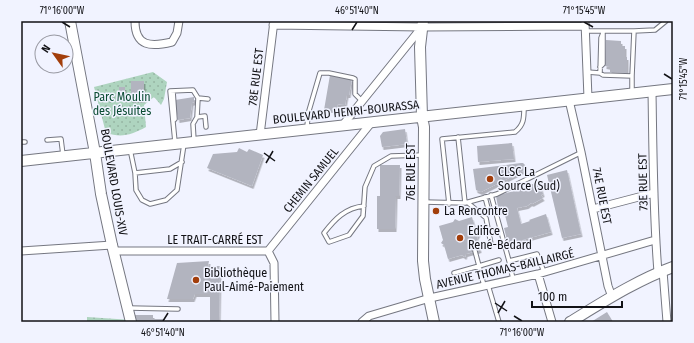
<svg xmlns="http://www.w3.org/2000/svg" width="694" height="343" viewBox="0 0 694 343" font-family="'Fira Sans Condensed',sans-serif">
  <defs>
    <pattern id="park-dots" width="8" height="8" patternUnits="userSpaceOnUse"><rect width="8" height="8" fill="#aed4bf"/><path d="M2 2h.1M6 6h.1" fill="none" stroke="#95b5a3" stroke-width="1.8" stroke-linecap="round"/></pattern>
    <filter id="shadow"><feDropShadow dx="1.5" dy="3" stdDeviation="0" flood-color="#0004"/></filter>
  </defs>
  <rect width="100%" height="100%" fill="#f1f3ff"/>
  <path fill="url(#park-dots)" d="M153,72L167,82L164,99L161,105L154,97L144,105L146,127C131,135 122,138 106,133L94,87Z
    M87,317L132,320L131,322H87Z"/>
  <path fill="#b2b4bf" filter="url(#shadow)" d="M606,40L621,41V46H625V57H627V73L610,72V67L605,66Z
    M330,75L352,79L349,95H347L345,105L338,104L337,107L331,110H324Z
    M131,81H144V100H131Z
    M119,87H125V92H119Z
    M194,97V102L192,103L190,118L178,120L175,100Z
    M405,129L407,144L382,147L380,136L383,132Z
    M512,143L514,159L478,162L477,146Z
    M239,148L247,152L249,149L263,155L252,186L207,168L213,154L237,152Z
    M521,163H523L525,165V168L523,171L481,192L476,190L473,169Z
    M380,165H400L399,196H396L395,229H377V196H380Z
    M567,170L581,234L562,238L547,175Z
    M537,182L538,185L540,184L543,194L541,195L543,198L532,204L531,203L527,206L517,208L521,224L530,221L529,220L546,214L551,232L508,244L504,228L508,227L504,211L499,212L496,196L521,189V191L524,190V188Z
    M472,217L476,231L479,233L477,237L480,250L466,254L465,257L462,255L448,259L444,245L441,243L443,240L439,226L453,222L455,219L459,221Z
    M209,261L208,266H220L219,322H210V294H195L193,299H167L177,263Z
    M607,312L613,322H591Z
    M135,315H153V319H164V322H135Z"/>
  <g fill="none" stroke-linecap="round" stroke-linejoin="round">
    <g stroke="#757781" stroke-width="5.5">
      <path id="lane" d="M586,31H634L632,76
        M634,31L655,30L666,21
        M600,67L603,64V33
        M587,72L600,73L603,75L632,76V92
        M600,73L601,38L603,33
        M173,91L175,119L173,121
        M198,98L208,99
        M307,128L308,114L320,73H329L353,78L355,79V94L362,101
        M458,137L465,203
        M47,140L61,139L63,155
        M194,141L193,124L197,117L205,116L206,127
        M21,142H25
        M175,142L170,91L193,90L198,98L197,117
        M130,149L135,173L136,190L142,200L150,204L166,200L177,190L184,144
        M135,173L170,169L182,162
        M491,195L509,261
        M485,197L489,212
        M424,202L465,203L497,194L580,153
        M467,202L486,218L491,244L481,247
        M449,204L442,139L515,132C524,125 524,118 524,107
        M364,206C345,208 335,219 324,233L329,242L349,235L363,216L365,187L374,166L391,156L423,155
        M475,251L479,266L499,260
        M454,273L479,266L484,286
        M513,279L509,261L537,254L544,272
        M488,285L499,322
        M129,308L178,309"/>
    </g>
    <g stroke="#757781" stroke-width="9">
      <path id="street" d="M135,21C135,47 151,47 172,42L177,33L179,21
        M585,22L588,98
        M273,25L422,27L585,26
        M652,91C653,151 653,212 658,272
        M569,100L581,152L608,286L612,297
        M342,126L422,27
        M260,135L274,21
        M593,209L654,193
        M21,251L112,245
        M114,251H268L274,263L275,322
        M268,251L371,123
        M663,271L667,322
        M538,274L552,322
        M362,322L369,316L430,298L538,274L655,240"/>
    </g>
    <g stroke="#757781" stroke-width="12">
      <path id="secondary" d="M70,21L95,153L101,194L112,245L131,322
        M423,21L420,47L422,117L424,127L423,261L425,279L434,322
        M21,161L673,89
        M570,322C603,302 637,280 673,267"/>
    </g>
    <use href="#lane" stroke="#fff" stroke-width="3.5"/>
    <use href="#street" stroke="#fff" stroke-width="7"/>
    <use href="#secondary" stroke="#fff" stroke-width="10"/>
  </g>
  <path fill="none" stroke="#121216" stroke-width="1.5" d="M62,22L70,27M584,22L593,27M352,30L357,22M664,74L672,79M264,153L275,161M266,163L273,151M495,303L507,311M498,313L505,301M514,316L522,321M163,321L168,313"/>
  <g fill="#a23e0b" stroke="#f1f3ff" stroke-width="1.5">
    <circle cx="490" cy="179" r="4"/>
    <circle cx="436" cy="211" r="4"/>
    <circle cx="460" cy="238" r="4"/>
    <circle cx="196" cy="280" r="4"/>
  </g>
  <g text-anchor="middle" stroke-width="3" stroke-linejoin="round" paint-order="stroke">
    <g font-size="12" fill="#121216" stroke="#f1f3ff">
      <text transform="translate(256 77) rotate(-83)" y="4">78E RUE EST</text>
      <text transform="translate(346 112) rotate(-6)" y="4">BOULEVARD HENRI-BOURASSA</text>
      <text transform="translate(411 172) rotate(-90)" y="4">76E RUE EST</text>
      <text transform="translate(311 180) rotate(-51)" y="4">CHEMIN SAMUEL</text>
      <text transform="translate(114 182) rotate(80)" y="4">BOULEVARD LOUIS-XIV</text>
      <text transform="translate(643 182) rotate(-91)" y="4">73E RUE EST</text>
      <text transform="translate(602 196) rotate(79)" y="4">74E RUE EST</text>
      <text x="215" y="244">LE TRAIT-CARRÉ EST</text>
      <text transform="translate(505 269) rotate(-13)" y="4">AVENUE THOMAS-BAILLAIRGÉ</text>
    </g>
    <g font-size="12" fill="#0a4b32" stroke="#f1f3ff">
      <text x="122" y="101">Parc Moulin<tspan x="122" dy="14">des Jésuites</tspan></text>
    </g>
    <g font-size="12" fill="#121216" stroke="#f1f3ff" text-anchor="start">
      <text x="498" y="176">CLSC La<tspan x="498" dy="14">Source (Sud)</tspan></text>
      <text x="444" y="215">La Rencontre</text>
      <text x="468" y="235">Edifice<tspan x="468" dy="14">René-Bédard</tspan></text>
      <text x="204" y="277">Bibliothèque<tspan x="204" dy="14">Paul-Aimé-Paiement</tspan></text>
    </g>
  </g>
  <rect width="694" height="343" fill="none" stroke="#f1f3ff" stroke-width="44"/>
  <g transform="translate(54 54) rotate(303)"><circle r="19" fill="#f1f3ff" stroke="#9899a2"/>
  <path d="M0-3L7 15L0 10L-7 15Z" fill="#a23e0b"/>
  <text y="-6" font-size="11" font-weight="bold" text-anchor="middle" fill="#121216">N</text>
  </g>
  <path d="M532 301v6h90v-6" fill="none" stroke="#121216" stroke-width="2"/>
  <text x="538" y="301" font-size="12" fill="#121216" stroke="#f1f3ff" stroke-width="3" paint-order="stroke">100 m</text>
  <rect x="22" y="22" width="650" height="299" fill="none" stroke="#121216" stroke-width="1.5"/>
  <g font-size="10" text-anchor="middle" fill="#121216">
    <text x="62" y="14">71°16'00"W</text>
    <text x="357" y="14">46°51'40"N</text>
    <text x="584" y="14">71°15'45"W</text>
    <text transform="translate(683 79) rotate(-90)" y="4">71°15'45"W</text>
    <text x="163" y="336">46°51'40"N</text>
    <text x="522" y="336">71°16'00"W</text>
  </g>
</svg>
